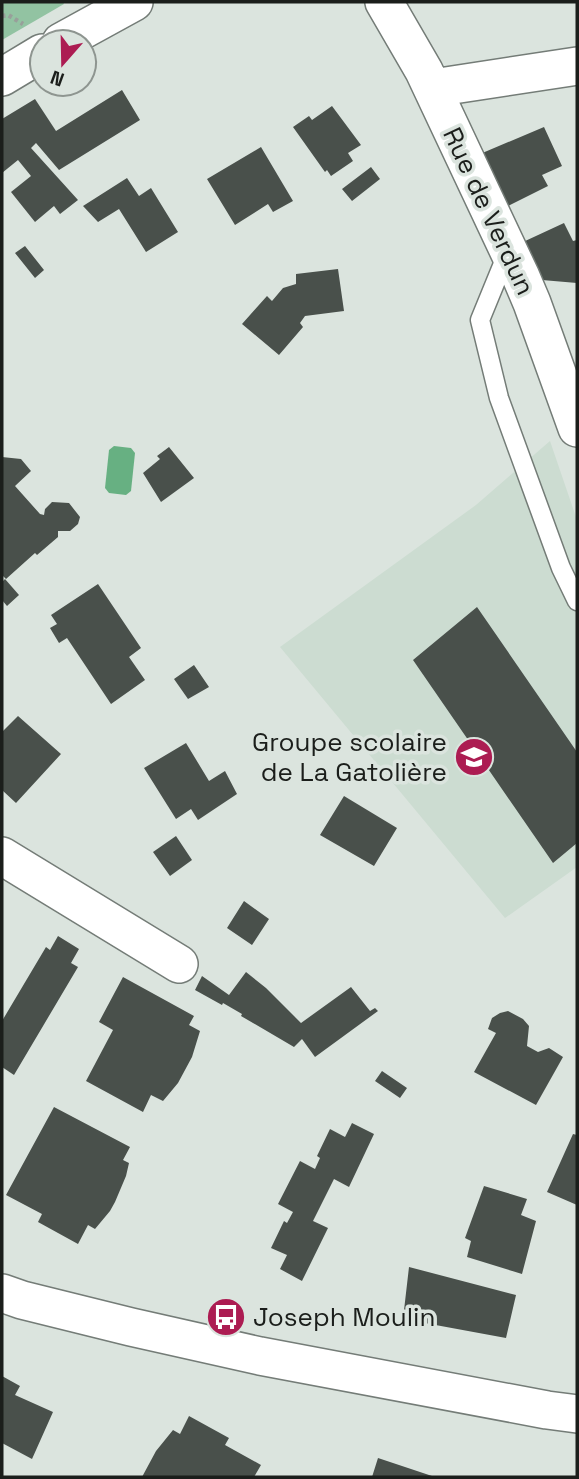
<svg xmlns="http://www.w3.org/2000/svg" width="579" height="1479" viewBox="0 0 579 1479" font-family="'Space Grotesk',sans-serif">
  <rect width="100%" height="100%" fill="#dbe4de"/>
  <path fill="#ccdcd1" d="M550,441L577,520V867L505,918L280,647L476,505Z"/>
  <path fill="#92c3a2" d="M2,2H63L64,4L2,40Z"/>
  <path fill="#67b082" d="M114,446L131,448L135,453L131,491L126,495L109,493L105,488L109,450Z"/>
  <path fill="#49504b" d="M122,90L140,120L59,170L36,143L31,148L78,200L60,214L54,206L35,222L11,192L31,176L18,160L2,173V119L35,99L56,131Z
    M332,106L361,145L348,153L353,161L331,176L327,170L325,172L293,127L309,116L312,120Z
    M544,127L562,166L542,175L548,186L506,207L480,154Z
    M261,147L293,201L273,212L268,204L235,225L207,179Z
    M371,167L380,179L352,201L342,189Z
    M127,178L139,196L151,188L178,232L146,252L119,209L98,222L83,206Z
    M564,223L573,241L577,240V283L542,280L523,242Z
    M25,246L44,270L35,278L15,253Z
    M338,269L344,311L305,316L300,323L303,327L279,355L242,324L267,296L272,301L283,288L296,284V274Z
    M169,447L194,478L161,502L143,473L160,459L157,456Z
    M2,457L21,459L31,471L15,486L40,514L44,515L45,509L52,502L69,503L80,517L78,524L70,531H58V537L37,555L35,553L6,579L2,575Z
    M5,579L19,595L7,606L2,600V582Z
    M98,584L141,648L129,657L145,680L111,704L67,638L59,643L50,628L57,624L51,615Z
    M477,607L577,752V843L553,863L413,660Z
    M194,665L209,687L188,699L174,679Z
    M18,716L61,754L16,803L2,790V732Z
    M186,743L209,781L225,771L237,794L198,820L191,809L176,819L144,768Z
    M344,796L397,828L374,866L320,835Z
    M176,836L192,860L170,876L153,852Z
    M244,901L269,919L252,945L227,928Z
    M58,936L79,949L71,963L78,967L14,1075L2,1067V1021L46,947L50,950Z
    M246,972L266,988L301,1023L351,987L370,1011L375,1008L378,1011L315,1057L302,1039L294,1047L241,1016L242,1014L223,1003L222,1005L195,990L202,976L229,995Z
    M123,977L194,1016L189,1025L200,1031L192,1057L178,1083L163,1101L151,1095L143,1112L86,1081L113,1030L99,1022Z
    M508,1011L523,1019L529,1026L527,1046L538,1052L549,1048L563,1057L536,1105L474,1072L496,1033L488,1029L492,1018L500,1013Z
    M382,1071L407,1088L400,1098L375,1081Z
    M54,1107L130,1147L123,1160L129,1163L126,1176L115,1202L110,1211L95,1229L88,1225L78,1244L38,1222L42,1214L6,1195Z
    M352,1123L374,1134L349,1187L334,1179L313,1221L328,1228L302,1281L280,1269L287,1255L271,1248L284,1221L287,1223L293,1212L278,1204L300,1161L315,1169L320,1158L317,1156L330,1129L345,1137Z
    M573,1134L577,1135V1205L547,1192Z
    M484,1186L527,1199L521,1215L536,1221L522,1274L467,1257L471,1241L465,1238Z
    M409,1267L516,1295L506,1338L403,1319Z
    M2,1376L20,1386L15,1395L53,1412L32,1459L2,1443Z
    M189,1416L229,1438L225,1445L261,1465L254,1477H142L156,1451L173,1430L180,1434Z
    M378,1458L435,1477H372Z"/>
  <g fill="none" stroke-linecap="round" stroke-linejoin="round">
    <g stroke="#747c77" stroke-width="21">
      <path id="lane" d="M507,254L480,320L499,398L561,568L577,601"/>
    </g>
    <g stroke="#747c77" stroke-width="40">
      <path id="street" d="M384,2L424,71L521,277L532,303L577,428
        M61,42L134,2
        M2,77L42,53
        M433,88L577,66
        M2,856L179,964
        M2,1293L22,1300L131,1327L260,1356L547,1410L577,1414"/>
    </g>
    <path stroke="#989f9a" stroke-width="4.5" stroke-dasharray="3.5 3.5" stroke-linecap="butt" d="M2,16L8,15L23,24"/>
    <use href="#lane" stroke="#fff" stroke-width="18"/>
    <use href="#street" stroke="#fff" stroke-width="37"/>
  </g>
  <defs>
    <g id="school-disc" transform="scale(2.0125)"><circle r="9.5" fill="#ac1c52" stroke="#dbe4de"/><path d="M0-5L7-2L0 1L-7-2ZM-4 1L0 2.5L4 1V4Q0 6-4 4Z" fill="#fff"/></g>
    <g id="bus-disc" transform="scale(2.0125)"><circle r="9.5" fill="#ac1c52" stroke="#dbe4de"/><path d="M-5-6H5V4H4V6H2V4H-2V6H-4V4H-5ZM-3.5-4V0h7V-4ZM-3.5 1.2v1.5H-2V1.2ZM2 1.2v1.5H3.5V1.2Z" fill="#fff"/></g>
  </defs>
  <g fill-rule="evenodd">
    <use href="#school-disc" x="474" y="757"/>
    <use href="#bus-disc" x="226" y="1317"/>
  </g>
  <g text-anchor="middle" stroke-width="7" stroke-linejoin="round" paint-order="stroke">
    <g font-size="26" fill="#1b1e1b" stroke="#dbe4de">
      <text transform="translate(489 211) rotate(65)" y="9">Rue de Verdun</text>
    </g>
    <g font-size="26" fill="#1b1e1b" stroke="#dbe4de" text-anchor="end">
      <text x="447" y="751">Groupe scolaire<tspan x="447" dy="30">de La Gatolière</tspan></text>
      <text x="253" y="1326" text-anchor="start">Joseph Moulin</text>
    </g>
  </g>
  <rect width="579" height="1479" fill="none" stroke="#1b1e1b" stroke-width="7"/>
  <g transform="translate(63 63) rotate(200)"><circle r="33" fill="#dbe4de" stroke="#8e9590" stroke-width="2"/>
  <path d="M0-5L12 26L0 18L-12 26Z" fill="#ac1c52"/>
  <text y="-10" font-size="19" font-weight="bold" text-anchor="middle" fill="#1b1e1b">N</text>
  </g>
</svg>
